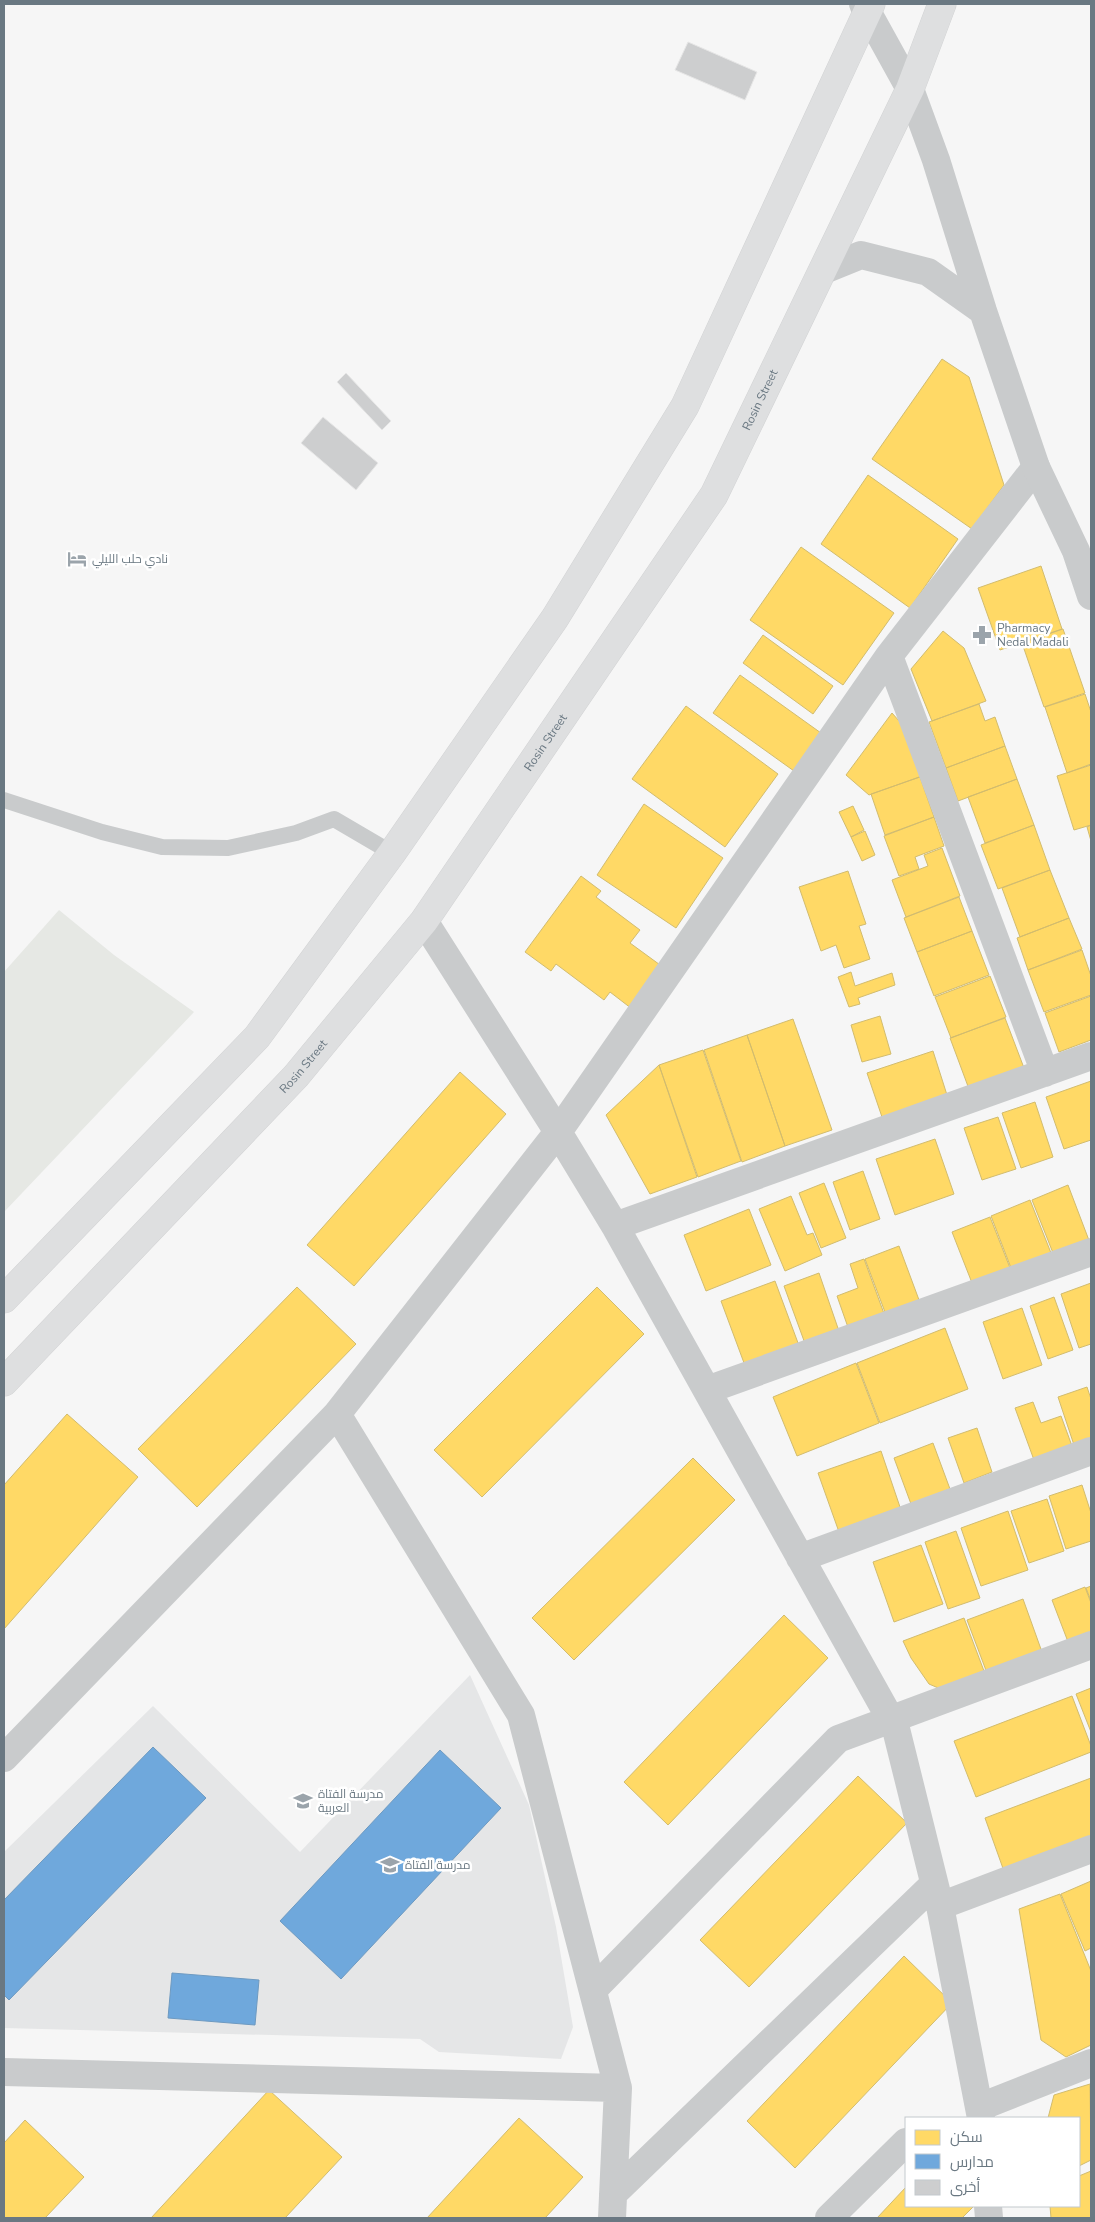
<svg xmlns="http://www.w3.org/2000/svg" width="1095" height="2222" viewBox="0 0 1095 2222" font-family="'Nunito Sans',Cairo,sans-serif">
  <rect width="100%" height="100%" fill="#f6f6f6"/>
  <path fill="#e5e6e7" d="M470,1675L529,1805L556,1927L573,2027L561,2059L439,2052L420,2039L4,2028V1852L153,1706L300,1852Z"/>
  <path fill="#e6e8e4" d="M59,910L114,955L194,1012L4,1212V972Z"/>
  <path fill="#ffd966" stroke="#d2bc6e" d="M942,359L969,377L1004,485L972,529L872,459Z
    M868,475L958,539L910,608L821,544Z
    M801,547L894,613L843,685L750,620Z
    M1041,566L1062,629L1000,650L978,588Z
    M1063,629L1085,693L1044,707L1022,643Z
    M943,631L964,648L986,701L932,721L911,669Z
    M763,635L833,686L813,714L743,663Z
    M740,675L821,733L794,771L713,713Z
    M1085,694L1091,712V764L1067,773L1045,707Z
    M979,704L985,721L995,717L1005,746L946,768L929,722Z
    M686,706L778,774L725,847L632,779Z
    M892,713L908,731L922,776L869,795L846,775Z
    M1005,746L1017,779L958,801L946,768Z
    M1091,765V825L1074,830L1057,776Z
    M920,777L934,817L885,835L871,794Z
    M1017,779L1034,825L985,843L968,797Z
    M644,804L723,858L676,928L597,875Z
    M853,806L864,830L851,837L839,812Z
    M934,817L944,846L915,857L919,869L899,876L884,836Z
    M1034,825L1050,870L998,889L981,845Z
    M1091,825V841L1087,827Z
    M865,831L875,855L862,861L851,837Z
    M942,848L960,896L906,917L892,880L928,866L924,855Z
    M1050,870L1069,918L1020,937L1002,888Z
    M848,871L866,924L859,926L870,959L844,968L836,945L821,951L799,887Z
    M581,876L601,891L596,897L640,930L630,943L667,970L636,1012L610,992L604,1000L556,964L551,971L525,952Z
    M959,897L972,931L917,952L904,918Z
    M1069,918L1082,949L1028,970L1017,938Z
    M972,931L989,975L934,996L917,952Z
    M1082,950L1091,976V995L1044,1012L1028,970Z
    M851,972L855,986L892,973L895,985L858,998L860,1004L849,1007L838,977Z
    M990,976L1006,1017L951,1038L935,997Z
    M1091,996V1040L1059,1052L1045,1013Z
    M880,1016L891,1054L862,1062L851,1025Z
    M1005,1018L1024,1068L969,1089L950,1038Z
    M793,1019L832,1130L785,1146L747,1035Z
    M747,1035L785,1146L742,1162L704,1050Z
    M703,1050L741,1161L698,1177L659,1065Z
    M933,1051L947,1095L882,1117L867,1073Z
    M659,1065L697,1177L650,1194L606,1115Z
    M460,1072L506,1114L354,1286L307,1245Z
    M1091,1081V1140L1064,1149L1046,1097Z
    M1035,1102L1053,1157L1021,1168L1002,1113Z
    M998,1117L1016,1169L982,1180L964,1128Z
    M935,1139L954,1194L895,1215L876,1159Z
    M863,1171L880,1219L850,1230L833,1182Z
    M824,1183L846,1238L821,1248L799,1193Z
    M1068,1185L1090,1243L1055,1258L1032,1200Z
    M791,1196L807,1235L813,1233L822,1255L785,1271L759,1209Z
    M1030,1200L1053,1258L1013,1273L991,1216Z
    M749,1209L771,1265L706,1291L684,1235Z
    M990,1217L1012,1273L974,1288L952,1232Z
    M899,1246L922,1308L888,1320L865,1259Z
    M864,1259L886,1319L850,1333L837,1296L858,1288L850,1264Z
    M819,1273L841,1337L807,1349L784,1286Z
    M775,1281L801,1351L747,1371L721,1301Z
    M1091,1283V1344L1079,1348L1061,1294Z
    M297,1287L356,1344L197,1507L138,1449Z
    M597,1287L644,1334L482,1497L434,1450Z
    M1054,1297L1073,1350L1048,1359L1030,1306Z
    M1022,1308L1042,1365L1003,1379L983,1322Z
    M945,1328L968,1389L880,1423L857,1363Z
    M856,1363L879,1423L797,1456L773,1397Z
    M1087,1387L1091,1399V1439L1074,1445L1058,1397Z
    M1033,1402L1041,1423L1061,1416L1072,1446L1034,1460L1015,1408Z
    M67,1414L138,1477L4,1629V1485Z
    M977,1428L992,1472L964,1483L948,1438Z
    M933,1443L950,1489L911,1504L894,1458Z
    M881,1451L901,1510L839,1532L818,1473Z
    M693,1458L735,1500L574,1660L532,1618Z
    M1082,1485L1091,1513V1541L1066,1549L1049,1496Z
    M1047,1499L1064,1551L1029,1563L1011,1511Z
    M1008,1511L1028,1570L981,1586L961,1528Z
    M956,1531L980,1598L948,1609L925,1542Z
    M921,1545L943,1604L894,1622L873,1562Z
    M1091,1586V1601L1086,1588Z
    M1085,1587L1091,1603V1639L1070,1647L1052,1600Z
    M1023,1599L1042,1652L987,1673L967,1620Z
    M784,1615L828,1658L668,1825L624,1782Z
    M964,1618L987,1679L950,1693L929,1684L911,1658L903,1641Z
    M1091,1688V1732L1076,1694Z
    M1072,1696L1091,1746V1752L976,1797L954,1741Z
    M858,1776L907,1823L749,1987L700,1940Z
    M1091,1778V1842L1005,1874L985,1818Z
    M1091,1881V1948L1085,1951L1061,1894Z
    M1060,1894L1091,1971V2045L1066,2057L1041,2040L1019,1909Z
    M904,1956L952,2003L795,2168L747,2121Z
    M1090,2084L1091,2160L1079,2166V2118H1048L1054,2095Z
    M269,2090L342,2157L285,2218H151Z
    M519,2118L583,2177L545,2218H427Z
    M25,2120L84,2177L45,2218H4V2143Z
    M1091,2171V2218H1051L1050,2206H1079V2176Z
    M906,2187V2206H974L962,2218H877Z"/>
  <path fill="#6fa8dc" stroke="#6e9ac1" d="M153,1747L206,1798L9,2000L4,1995V1900Z
    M440,1750L501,1808L341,1979L280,1921Z
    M172,1973L259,1980L255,2025L168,2018Z"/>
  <path fill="#cdcecf" stroke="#e6e6e6" d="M688,42L757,72L745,100L675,70Z
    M346,373L391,421L382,430L337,382Z
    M323,417L378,463L356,490L301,443Z"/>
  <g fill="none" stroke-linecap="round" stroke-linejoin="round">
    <g stroke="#d2d3d4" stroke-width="29">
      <g id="primary">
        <path d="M4,1299L257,1037L392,853L555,618L685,406L871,4"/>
        <path id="s1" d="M4,1382L296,1076L424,921L714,495L910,89L942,4"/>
      </g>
    </g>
    <path stroke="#c9cbcc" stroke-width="16" d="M4,800L102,832L162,847L228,848L296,833L334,819L392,853"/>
    <path stroke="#c9cbcc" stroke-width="28" d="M889,656L1045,1073
      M424,921L558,1132L615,1226L896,1729L940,1906L981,2118
      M615,1226L1091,1056
      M707,1390L1091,1252
      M800,1558L1091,1451
      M4,1758L337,1414
      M940,1906L1091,1849
      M593,1990L838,1739L1091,1645
      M4,2072L618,2088
      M980,2107L1091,2063
      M613,2194L934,1884
      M988,2206L989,2218
      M612,2218L618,2088L521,1715L337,1414L558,1132L889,656L1036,467
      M829,2218L906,2142"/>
    <path stroke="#c9cbcc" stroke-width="28" d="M863,4L910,89L936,160L983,311L1036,467L1076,551L1091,596
      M824,270L861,255L928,272L983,311"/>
    <use href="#primary" stroke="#dedfe0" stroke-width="28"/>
  </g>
  <defs>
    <g id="hotel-bare" transform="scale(1.5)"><path d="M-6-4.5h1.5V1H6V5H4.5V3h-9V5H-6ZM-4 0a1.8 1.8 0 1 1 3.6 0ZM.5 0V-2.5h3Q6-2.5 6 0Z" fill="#9ba4ab" stroke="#fff" stroke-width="2.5" paint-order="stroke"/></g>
    <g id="pharmacy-bare" transform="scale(1.5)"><path d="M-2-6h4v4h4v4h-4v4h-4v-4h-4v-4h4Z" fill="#9ba4ab" stroke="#fff" stroke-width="2.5" paint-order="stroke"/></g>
    <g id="school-bare" transform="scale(1.5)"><path d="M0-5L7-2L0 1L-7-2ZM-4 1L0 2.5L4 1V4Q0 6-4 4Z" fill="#9ba4ab" stroke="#fff" stroke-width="2.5" paint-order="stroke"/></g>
  </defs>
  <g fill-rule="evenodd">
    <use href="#hotel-bare" x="77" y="559"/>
    <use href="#pharmacy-bare" x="982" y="635"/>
    <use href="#school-bare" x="303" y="1801"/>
    <use href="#school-bare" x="390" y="1865"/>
  </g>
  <g text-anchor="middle" stroke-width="5" stroke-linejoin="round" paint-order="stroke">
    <g font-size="12" fill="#6a7882" stroke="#fff">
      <text dy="4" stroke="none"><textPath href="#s1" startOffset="1245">Rosin Street</textPath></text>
      <text dy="4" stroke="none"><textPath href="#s1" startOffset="840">Rosin Street</textPath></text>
      <text dy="4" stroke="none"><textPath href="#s1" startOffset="435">Rosin Street</textPath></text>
    </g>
    <g font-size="12" fill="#6a7882" stroke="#fff" text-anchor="start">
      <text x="92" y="563">نادي حلب الليلي</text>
      <text x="997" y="632">Pharmacy<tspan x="997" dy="14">Nedal Madali</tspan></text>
      <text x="318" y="1798">مدرسة الفتاة<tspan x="318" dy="14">العربية</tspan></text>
      <text x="405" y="1869">مدرسة الفتاة</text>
    </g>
  </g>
  <rect width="1095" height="2222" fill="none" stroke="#6a7882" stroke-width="10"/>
  <rect x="905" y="2117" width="175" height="90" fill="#ffffff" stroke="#c3c9cd"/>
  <rect x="915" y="2130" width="25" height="15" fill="#ffd966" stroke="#c3c9cd"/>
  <text x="950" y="2142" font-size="15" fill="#6a7882">سكن</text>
  <rect x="915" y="2154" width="25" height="15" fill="#6fa8dc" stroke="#c3c9cd"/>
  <text x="950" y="2167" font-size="15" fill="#6a7882">مدارس</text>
  <rect x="915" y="2180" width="25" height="15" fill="#cdcecf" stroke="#c3c9cd"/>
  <text x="950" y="2192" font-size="15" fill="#6a7882">أخرى</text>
</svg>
